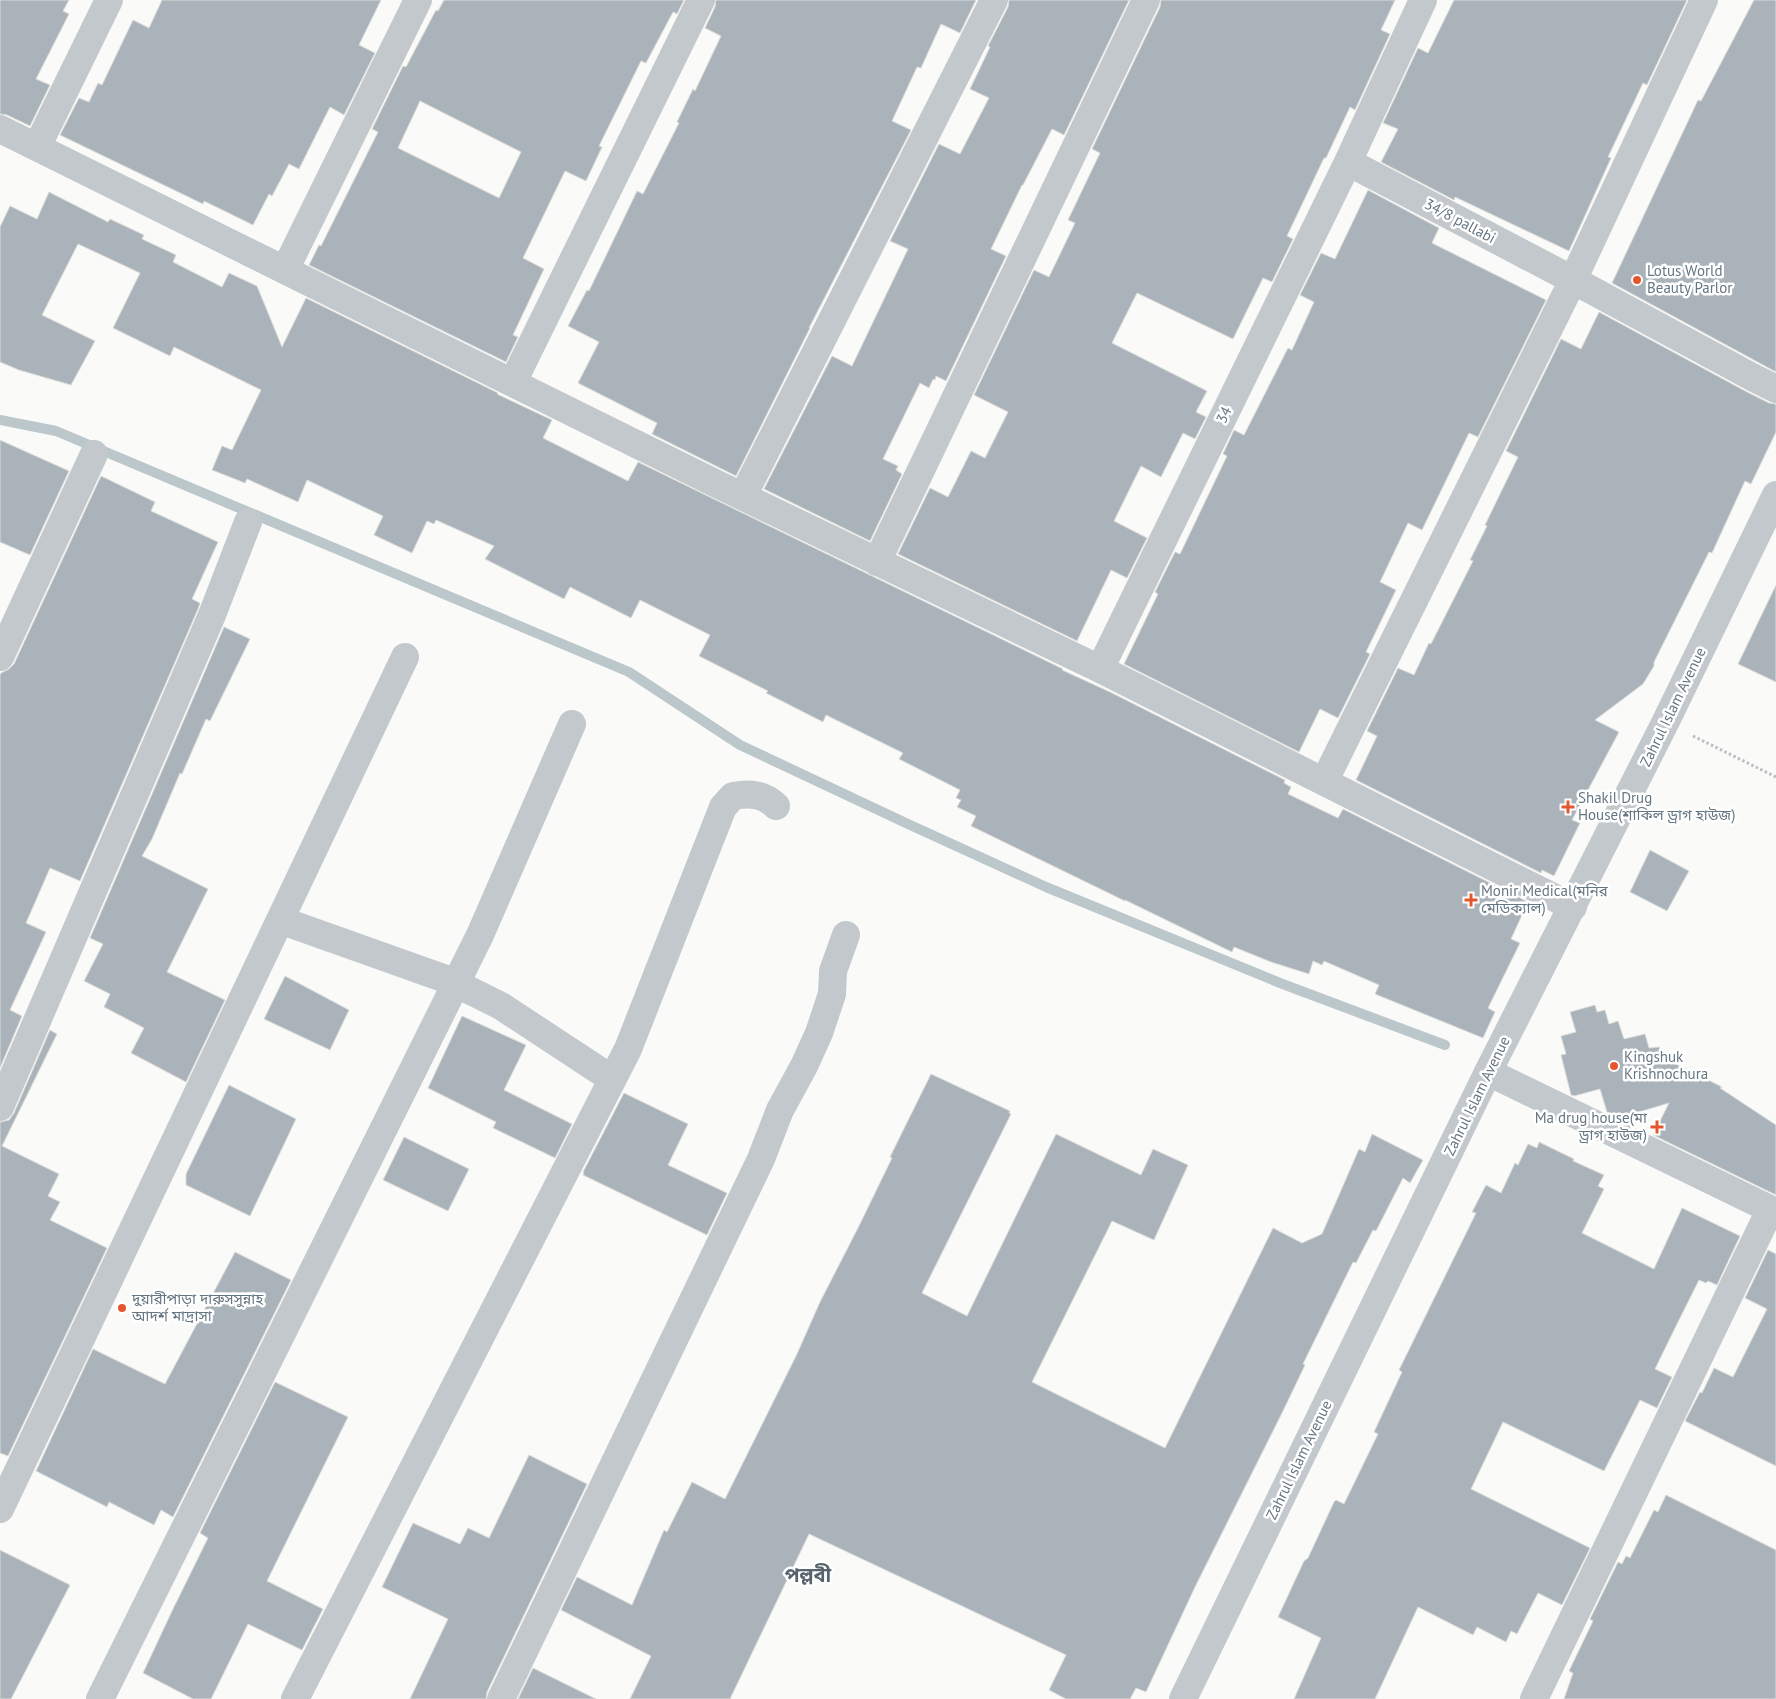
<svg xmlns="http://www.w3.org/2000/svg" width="1776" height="1699" viewBox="0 0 1776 1699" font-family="'PT Sans','Noto Sans Bengali',sans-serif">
  <rect width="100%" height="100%" fill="#fafaf8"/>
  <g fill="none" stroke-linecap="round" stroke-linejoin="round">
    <path stroke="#bbc7cb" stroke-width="10" d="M0,420L56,431L629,672L740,745L908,824L1046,887L1280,983L1445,1045"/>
  </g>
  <path fill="#aab3b9" stroke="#dcdcda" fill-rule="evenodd" d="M0,0H69L63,11L69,14L36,79L50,85L30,126L7,115L0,114Z
    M162,0H381L359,45L375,53L344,115L330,107L299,169L289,164L272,196L269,194L253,225L204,201L203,204L60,135L79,98L89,102L98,83L102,85L133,20L149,28Z
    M444,0H684L677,14L673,12L646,63L641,61L599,146L602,147L586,181L565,171L523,258L544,269L513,335L518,337L506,362L309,265L319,245L321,246L378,132L372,129L403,66L406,67L436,10L438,11ZM420,101L521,152L499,198L398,148Z
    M716,0H976L960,33L941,24L921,68L917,67L892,121L911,130L809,328H810L736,476L652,434L657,423L578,383L599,342L568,326L587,290L589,291L637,191L643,194L679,123L677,122L693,89L695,91L721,36L705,28L715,7Z
    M1009,0H1129L1064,135L1052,129L1023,185H1022L991,249L1006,256L946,381L936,376L935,380L933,379L929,388L920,383L883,459L898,466L896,470L902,474L870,541L764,489L832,356L852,366L908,249L890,241L939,144L960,154L989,98L970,89L990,47L988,46L1008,7Z
    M1161,0H1395L1381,30L1390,34L1355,110L1350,107L1326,158H1324L1287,236L1293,239L1272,282L1263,278L1233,339L1137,293L1112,343L1207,391L1196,412L1206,417L1195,439L1183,433L1161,477L1141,466L1114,521L1147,538L1127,578L1111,570L1077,641L898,554L930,488L948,497L971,451L985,458L1008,412L974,395L1034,270L1049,277L1075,223L1068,220L1100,153L1092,149L1160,7Z
    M1454,0H1687L1647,85L1643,83L1608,157L1611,158L1569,251L1455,197L1454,200L1381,162L1398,129L1383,123L1418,48L1428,53Z
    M1754,0H1776V372L1612,283L1698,100L1701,101Z
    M1368,190L1439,228L1432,243L1546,300L1478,437L1469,433L1422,530L1408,523L1380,582L1396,590L1366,652L1370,654L1338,718L1320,709L1299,752L1124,664L1158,594L1155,592L1175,552L1180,554L1227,456L1223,454L1234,430L1244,435L1288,348L1292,350L1314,302L1300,295L1321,253L1335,259Z
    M49,192L108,222L110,219L144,235L142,239L176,255L173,262L222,287L229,273L257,286L282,347L306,298L498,393L497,394L552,420L543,438L628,481L638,462L1063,669L1062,670L1110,692L1285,780L1284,783L1291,787L1288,794L1338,818L1343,809L1528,902L1511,939L1520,943L1488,1008L1495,1012L1483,1038L1375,994L1379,985L1324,961L1322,965L1313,961L1309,974L1271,962L1234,947L1232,952L1125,900V901L971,826L976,816L957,807L961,800L956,798L960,790L899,759L903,753L826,715L823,722L766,693L768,691L699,656L710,635L640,600L631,618L570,587L564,599L485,559L494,546L436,520L434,524L427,521L412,553L374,535L383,516L307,480L298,502L247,479L245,483L212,470L222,446L232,450L261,390L174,347L170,356L113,328L140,273L78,244L42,315L95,341L71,385L19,370L0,362V227L10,206L37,219Z
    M1599,312L1747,392L1769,403L1776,404V432L1751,484L1745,481L1712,553L1709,552L1654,662V666L1643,684L1595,720L1619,732L1572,820L1580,823L1554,876L1542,870L1541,873L1356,780L1377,736L1367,731L1398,668L1414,675L1429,643L1431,644L1473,561L1470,560L1487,526L1485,525L1518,457L1506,451L1561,339L1581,349Z
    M0,440L69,471L30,555L0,542Z
    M101,476L155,502L151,511L218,542L192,599L200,603L198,609L80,881L50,868L26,923L46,932L10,1010L22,1016L0,1068V675L1,673L9,669L14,664Z
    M1776,585V682L1738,664Z
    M224,627L250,639L210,721L206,719L182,774L180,773L152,839L142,856L208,889L167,972L225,1000L186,1082L131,1053L144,1028L104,1007L110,994L84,981L103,944L90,938Z
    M1650,850L1689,871L1667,911L1630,892Z
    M285,976L349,1010L330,1050L264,1019Z
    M1595,1005L1597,1012L1605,1010L1609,1024L1618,1021L1624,1039L1645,1034L1649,1048L1659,1047L1664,1058L1722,1087L1720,1088L1776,1125V1195L1653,1135L1669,1103L1619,1118L1607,1112L1600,1089L1574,1096L1571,1095L1561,1055L1566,1054L1561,1036L1576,1032L1570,1012Z
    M462,1016L526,1045L504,1090L572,1124L555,1158L493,1128L496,1122L428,1088Z
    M50,1030L57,1034L2,1146L59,1174L48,1196L60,1202L50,1220L107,1248L8,1456L0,1453V1122L9,1120L14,1113Z
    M931,1074L1010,1111L1009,1113L1011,1114L922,1293L967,1316L1056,1134L1141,1175L1153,1149L1188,1165L1154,1240L1112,1221L1032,1382L1165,1448L1273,1228L1302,1243L1322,1234L1359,1149L1365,1152L1372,1134L1423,1160L1410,1183L1403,1178L1376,1231L1373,1230L1356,1263L1353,1262L1303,1364L1305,1365L1283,1411L1195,1587L1146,1692L1136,1688L1130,1699H1066L1049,1690L1066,1655L809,1534L730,1699H630L651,1656L561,1610L577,1577L632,1605L664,1530L667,1532L692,1482L725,1499L797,1354L820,1302L859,1226L892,1158L890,1157Z
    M229,1085L296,1119L250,1216L186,1185V1174Z
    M624,1093L688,1124L668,1165L727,1193L707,1235L583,1175L584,1173L583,1172Z
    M404,1137L469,1169L448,1211L383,1180Z
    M1539,1142L1574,1159L1573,1161L1604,1175L1598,1186L1604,1189L1582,1233L1654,1269L1682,1208L1740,1236L1717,1285L1708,1281L1706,1283L1699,1280L1675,1328L1655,1369L1672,1377L1657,1408L1640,1400L1604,1471L1503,1422L1471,1489L1590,1548L1562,1605L1538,1593L1517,1634L1511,1631L1506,1642L1477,1627L1473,1635L1418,1607L1375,1699H1294L1321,1638L1278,1617L1304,1561L1308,1558L1334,1502L1336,1500L1344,1504L1378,1434L1374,1432L1402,1372L1399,1370L1476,1213L1472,1212L1486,1185L1501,1193L1515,1163L1518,1165L1528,1144L1537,1148Z
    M1768,1250L1776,1254V1466L1685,1421L1700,1392L1702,1393L1714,1368L1733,1377L1767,1309L1745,1298Z
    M235,1252L291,1280L173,1517L161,1510L154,1525L109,1502L107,1507L36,1471L93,1349L165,1384Z
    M275,1382L348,1417L267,1581L323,1609L302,1650L248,1624L211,1699H193L143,1673L173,1609L208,1538L200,1533Z
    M529,1455L587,1484L487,1692L486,1699H410L448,1619L382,1587L413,1523L460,1544L468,1528L489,1538Z
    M1666,1495L1776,1550V1699H1564L1573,1673L1569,1671L1593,1621L1590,1619L1618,1562L1622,1564L1626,1556L1630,1558L1654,1510L1658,1512Z
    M0,1550L70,1585L11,1699H0Z
    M533,1668L596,1699H518Z"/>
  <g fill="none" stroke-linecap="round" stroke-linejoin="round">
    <path stroke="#bbbfc2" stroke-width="3" stroke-dasharray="2.5 2.5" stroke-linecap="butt" d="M1693,736L1776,777"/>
    <path stroke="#c3c8cc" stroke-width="28" d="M0,129L719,485L1100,669L1573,907
      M37,147L109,0
      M1348,162L1573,280L1754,378L1776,389
      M285,270L418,0
      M513,382L701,0
      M743,496L994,0
      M877,562L1146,0
      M0,657L94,454
      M1100,669L1348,162L1423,0
      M1324,782L1573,280L1704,0
      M280,920L443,978L473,992L501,1006L612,1079
      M1488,1072L1776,1212
      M0,1107L212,615L248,522
      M0,1509L405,657
      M100,1699L480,935L572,724
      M295,1699L628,1049L723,807L733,796C750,793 764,794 776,806
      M501,1699L761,1159L780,1110L804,1066L819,1033L832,994L833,971L846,935
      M1534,1699L1770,1210"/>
    <path stroke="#c3c8cc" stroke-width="28" d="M1183,1699L1488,1072L1665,723L1776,495"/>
  </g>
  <g fill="#e4572e" stroke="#fff" stroke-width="2">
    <circle cx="1637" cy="280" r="5"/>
    <path d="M1565.5 799.5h5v5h5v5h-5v5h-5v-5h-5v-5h5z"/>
    <path d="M1468.5 892.5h5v5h5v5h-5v5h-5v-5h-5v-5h5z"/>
    <circle cx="1614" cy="1066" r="5"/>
    <path d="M1654.5 1119.5h5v5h5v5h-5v5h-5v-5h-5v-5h5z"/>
    <circle cx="122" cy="1308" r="5"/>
  </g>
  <g text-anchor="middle" stroke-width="5" stroke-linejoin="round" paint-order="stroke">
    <g font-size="15" fill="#657683" stroke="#fff">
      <text transform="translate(1460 221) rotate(28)" y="5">34/8 pallabi</text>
      <text transform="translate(1224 415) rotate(-64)" y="5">34</text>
      <text transform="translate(1673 707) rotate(-64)" y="5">Zahrul Islam Avenue</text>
      <text transform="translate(1477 1096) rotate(-64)" y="5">Zahrul Islam Avenue</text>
      <text transform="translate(1299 1460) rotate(-64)" y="5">Zahrul Islam Avenue</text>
    </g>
    <g font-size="15" fill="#657683" stroke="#fff" text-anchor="start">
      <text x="1647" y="276">Lotus World<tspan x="1647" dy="17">Beauty Parlor</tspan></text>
      <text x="1578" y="803">Shakil Drug<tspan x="1578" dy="17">House(শাকিল ড্রাগ হাউজ)</tspan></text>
      <text x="1481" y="896">Monir Medical(মনির<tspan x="1481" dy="17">মেডিক্যাল)</tspan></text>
      <text x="1624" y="1062">Kingshuk<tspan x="1624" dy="17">Krishnochura</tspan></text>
      <text x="1647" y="1123" text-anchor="end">Ma drug house(মা<tspan x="1647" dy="17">ড্রাগ হাউজ)</tspan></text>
      <text x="132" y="1304">দুয়ারীপাড়া দারুসসুন্নাহ<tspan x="132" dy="17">আদর্শ মাদ্রাসা</tspan></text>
    </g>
    <g font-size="20" font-weight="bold" fill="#57646e" stroke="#fff">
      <text x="808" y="1582">পল্লবী</text>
    </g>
  </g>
</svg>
